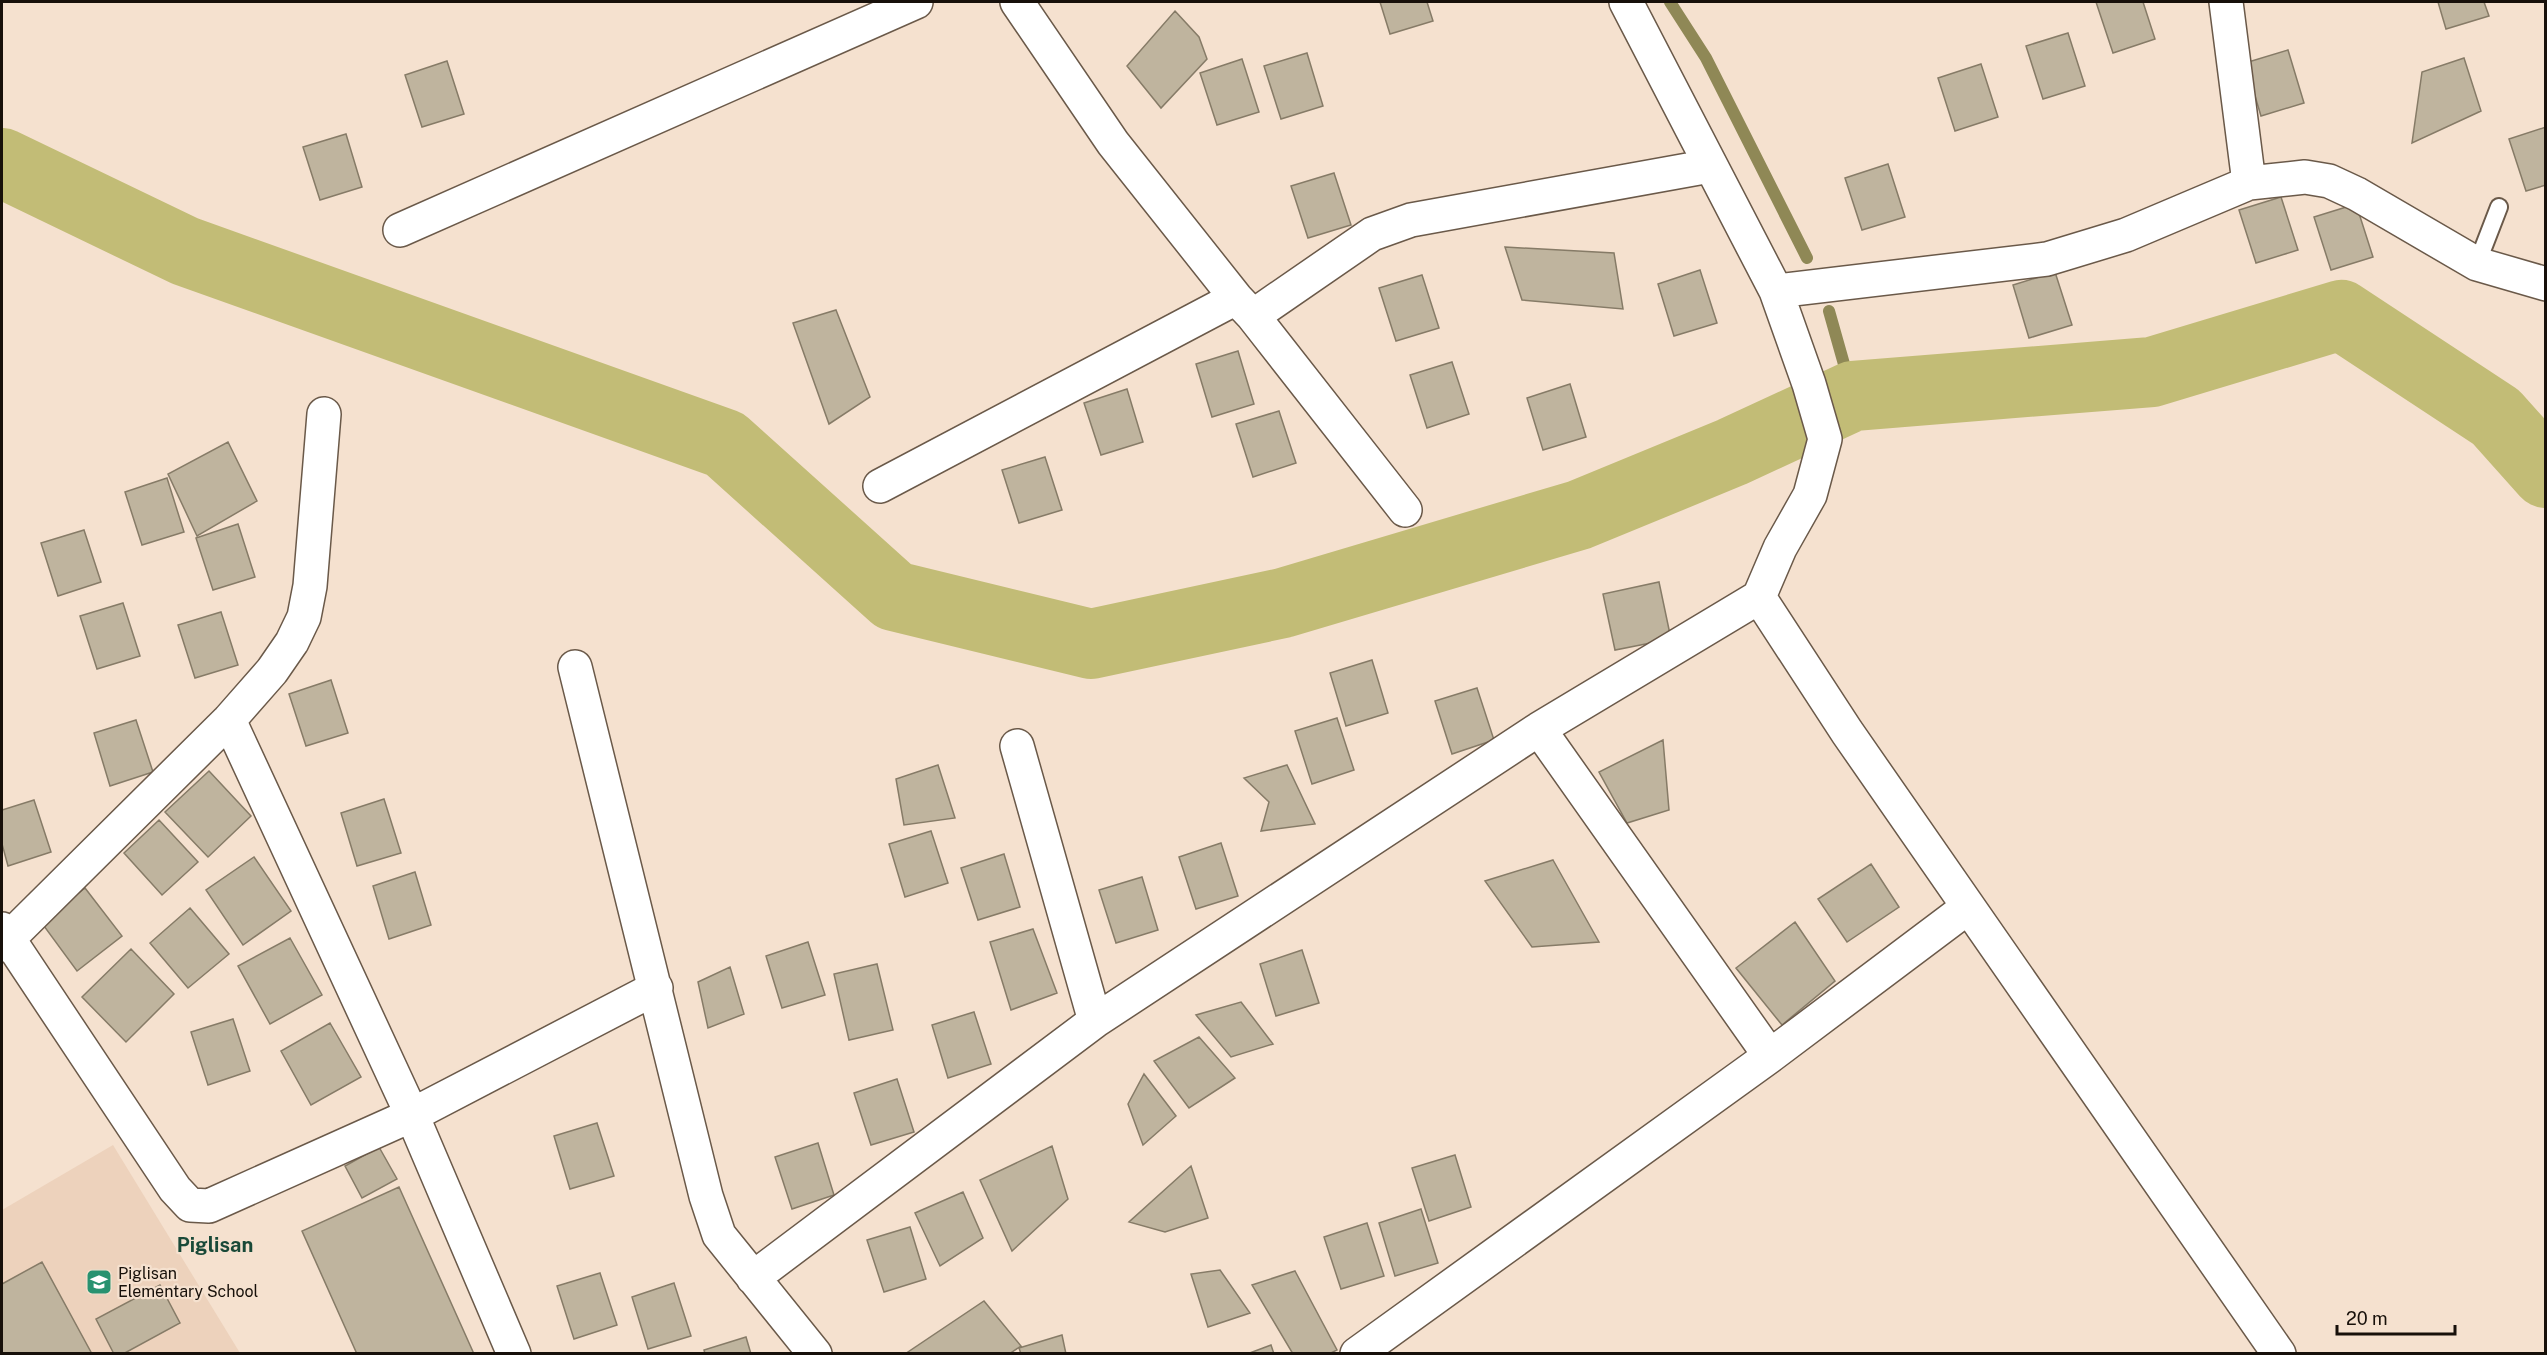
<svg xmlns="http://www.w3.org/2000/svg" width="2547" height="1355" viewBox="0 0 2547 1355" font-family="'Public Sans',sans-serif">
  <rect width="100%" height="100%" fill="#f5e1cf"/>
  <path fill="#edd2bc" d="M113,1145L240,1353H2V1210Z"/>
  <g fill="none" stroke-linecap="round" stroke-linejoin="round">
    <path stroke="#8f8856" stroke-width="12" d="M1670,2L1706,58L1807,258
      M1829,311L1853,396"/>
    <path stroke="#c2bc76" stroke-width="70" d="M2,163L185,251L725,444L894,596L1091,644L1283,603L1579,515L1732,452L1853,396L2152,372L2341,315L2496,417L2546,473"/>
  </g>
  <path fill="#bfb49e" stroke="#867b67" stroke-width="1.5" d="M1380,2H1427L1433,21L1390,34Z
    M2096,2H2143L2155,39L2113,53Z
    M2438,2H2484L2489,16L2446,29Z
    M1175,11L1199,37L1207,59L1161,108L1127,66Z
    M2068,33L2085,86L2043,99L2026,46Z
    M2288,50L2304,103L2261,116L2245,63Z
    M1307,53L1323,106L1281,119L1264,66Z
    M2464,58L2481,111L2412,143L2422,72Z
    M1242,59L1259,112L1217,125L1200,73Z
    M447,61L464,114L422,127L405,75Z
    M1981,64L1998,117L1955,131L1938,78Z
    M2546,127V185L2526,191L2509,139Z
    M346,134L362,187L320,200L303,147Z
    M1888,164L1905,217L1862,230L1845,178Z
    M1334,173L1351,225L1308,238L1291,186Z
    M2281,197L2298,250L2256,263L2239,210Z
    M2356,204L2373,257L2331,270L2314,217Z
    M1505,247L1614,253L1623,309L1522,300Z
    M1700,270L1717,323L1674,336L1658,284Z
    M2055,272L2072,325L2029,338L2013,285Z
    M1422,275L1439,328L1396,341L1379,288Z
    M836,310L870,397L829,424L793,323Z
    M1238,351L1254,404L1212,417L1196,364Z
    M1452,362L1469,414L1427,428L1410,375Z
    M1570,384L1586,437L1543,450L1527,398Z
    M1127,389L1143,442L1101,455L1084,403Z
    M1279,411L1296,463L1253,477L1236,424Z
    M228,442L257,501L197,536L168,474Z
    M1045,457L1062,510L1019,523L1002,470Z
    M167,478L184,532L142,545L125,492Z
    M238,524L255,577L213,590L196,538Z
    M84,530L101,582L58,596L41,543Z
    M1659,582L1671,639L1615,650L1603,594Z
    M123,603L140,656L97,669L80,616Z
    M221,612L238,665L195,678L178,625Z
    M1372,660L1388,713L1346,726L1330,673Z
    M331,680L348,733L306,746L289,694Z
    M1477,688L1494,740L1452,754L1435,701Z
    M1337,718L1354,770L1312,784L1295,731Z
    M136,720L153,772L110,786L94,733Z
    M1663,740L1669,810L1627,823L1599,772Z
    M938,765L955,818L904,825L896,779Z
    M1287,765L1315,824L1261,831L1269,802L1244,778Z
    M209,771L251,816L208,857L165,812Z
    M384,799L401,853L357,866L341,813Z
    M34,800L51,852L8,866L2,844V810Z
    M159,820L198,862L162,895L124,853Z
    M931,831L948,883L905,897L889,844Z
    M1221,843L1238,896L1196,909L1179,857Z
    M1004,854L1020,907L978,920L961,868Z
    M254,857L291,911L243,945L206,890Z
    M1553,860L1599,942L1532,947L1485,881Z
    M1871,864L1899,907L1847,942L1818,899Z
    M415,872L431,925L389,939L373,886Z
    M1142,877L1158,930L1116,943L1099,890Z
    M85,888L122,936L77,971L41,922Z
    M190,908L229,954L188,988L150,943Z
    M1795,922L1835,981L1782,1025L1736,968Z
    M1033,929L1057,993L1011,1010L990,942Z
    M290,938L322,995L270,1024L238,966Z
    M808,942L825,995L782,1008L766,956Z
    M131,949L174,994L126,1042L82,997Z
    M1302,950L1319,1003L1276,1016L1260,964Z
    M877,964L893,1030L849,1040L834,974Z
    M730,967L744,1014L708,1028L698,982Z
    M1241,1002L1273,1044L1231,1057L1196,1015Z
    M974,1012L991,1064L948,1078L932,1025Z
    M233,1019L250,1071L208,1085L191,1032Z
    M330,1023L361,1077L311,1105L281,1051Z
    M1199,1037L1235,1078L1189,1108L1154,1061Z
    M1144,1074L1176,1116L1143,1145L1128,1104Z
    M897,1079L914,1132L871,1145L854,1093Z
    M597,1123L614,1176L570,1189L554,1136Z
    M818,1143L834,1195L792,1209L775,1157Z
    M1052,1146L1068,1199L1012,1251L980,1180Z
    M379,1147L397,1179L362,1198L345,1166Z
    M1455,1155L1471,1207L1429,1221L1412,1168Z
    M1191,1166L1208,1218L1165,1232L1129,1222Z
    M399,1187L474,1354H357L302,1231Z
    M963,1192L983,1238L940,1266L915,1213Z
    M1421,1209L1438,1263L1395,1276L1379,1223Z
    M1367,1223L1384,1276L1341,1289L1324,1237Z
    M910,1227L926,1279L884,1292L867,1240Z
    M42,1262L92,1354H2V1284Z
    M1220,1270L1250,1313L1208,1327L1191,1274Z
    M1295,1271L1337,1350L1329,1354H1293L1252,1285Z
    M600,1273L617,1325L574,1339L557,1286Z
    M674,1283L691,1336L648,1349L632,1297Z
    M160,1285L180,1323L123,1354H114L96,1319Z
    M984,1301L1021,1346L1009,1354H905Z
    M1062,1335L1066,1354H1021L1019,1348Z
    M746,1337L751,1354H705L704,1350Z
    M1271,1345L1274,1354H1247Z"/>
  <g fill="none" stroke-linecap="round" stroke-linejoin="round">
    <g stroke="#6a5949" stroke-width="20">
      <path id="lane" d="M2477,264L2499,207"/>
    </g>
    <g stroke="#6a5949" stroke-width="36">
      <path id="street" d="M1017,2L1113,143L1236,298L1253,316L1405,510
        M2226,2L2249,183
        M400,230L916,2
        M1776,291L2047,259L2126,235L2249,183L2305,177L2329,181L2357,194L2477,264L2546,284
        M1253,316L1372,234L1411,220L1710,166
        M880,486L1236,298
        M1759,597L1847,732L2279,1354
        M575,667L706,1196L719,1235L815,1354
        M229,720L412,1115L514,1354
        M1539,729L1770,1056
        M1017,746L1095,1021
        M2,929L175,1189L190,1205L209,1206L412,1115L656,988
        M2,945L229,720L272,671L292,642L304,617L310,586L324,414
        M753,1278L1095,1021L1539,729L1759,597L1780,548L1810,495L1825,439L1809,384L1776,291L1626,2
        M1357,1354L1770,1056L1967,908"/>
    </g>
    <use href="#lane" stroke="#fff" stroke-width="16"/>
    <use href="#street" stroke="#fff" stroke-width="33"/>
  </g>
  <defs>
    <g id="school-square" transform="scale(1.35)"><rect x="-9" y="-9" width="18" height="18" rx="4" fill="#289270" stroke="#f5e1cf"/><path d="M0-5L7-2L0 1L-7-2ZM-4 1L0 2.5L4 1V4Q0 6-4 4Z" fill="#fff"/></g>
  </defs>
  <g fill-rule="evenodd">
    <use href="#school-square" x="99" y="1282"/>
  </g>
  <g text-anchor="middle" stroke-width="4.5" stroke-linejoin="round" paint-order="stroke">
    <g font-size="16" fill="#17100a" stroke="#f5e1cf" text-anchor="start">
      <text x="118" y="1279">Piglisan<tspan x="118" dy="18">Elementary School</tspan></text>
    </g>
    <g font-size="20" font-weight="bold" fill="#194938" stroke="#f5e1cf">
      <text x="215" y="1252">Piglisan</text>
    </g>
  </g>
  <rect width="2547" height="1355" fill="none" stroke="#17100a" stroke-width="6"/>
  <path d="M2337 1325v9h118v-9" fill="none" stroke="#17100a" stroke-width="3"/>
  <text x="2346" y="1325" font-size="18" fill="#17100a" stroke="#f5e1cf" stroke-width="4.5" paint-order="stroke">20 m</text>
</svg>
